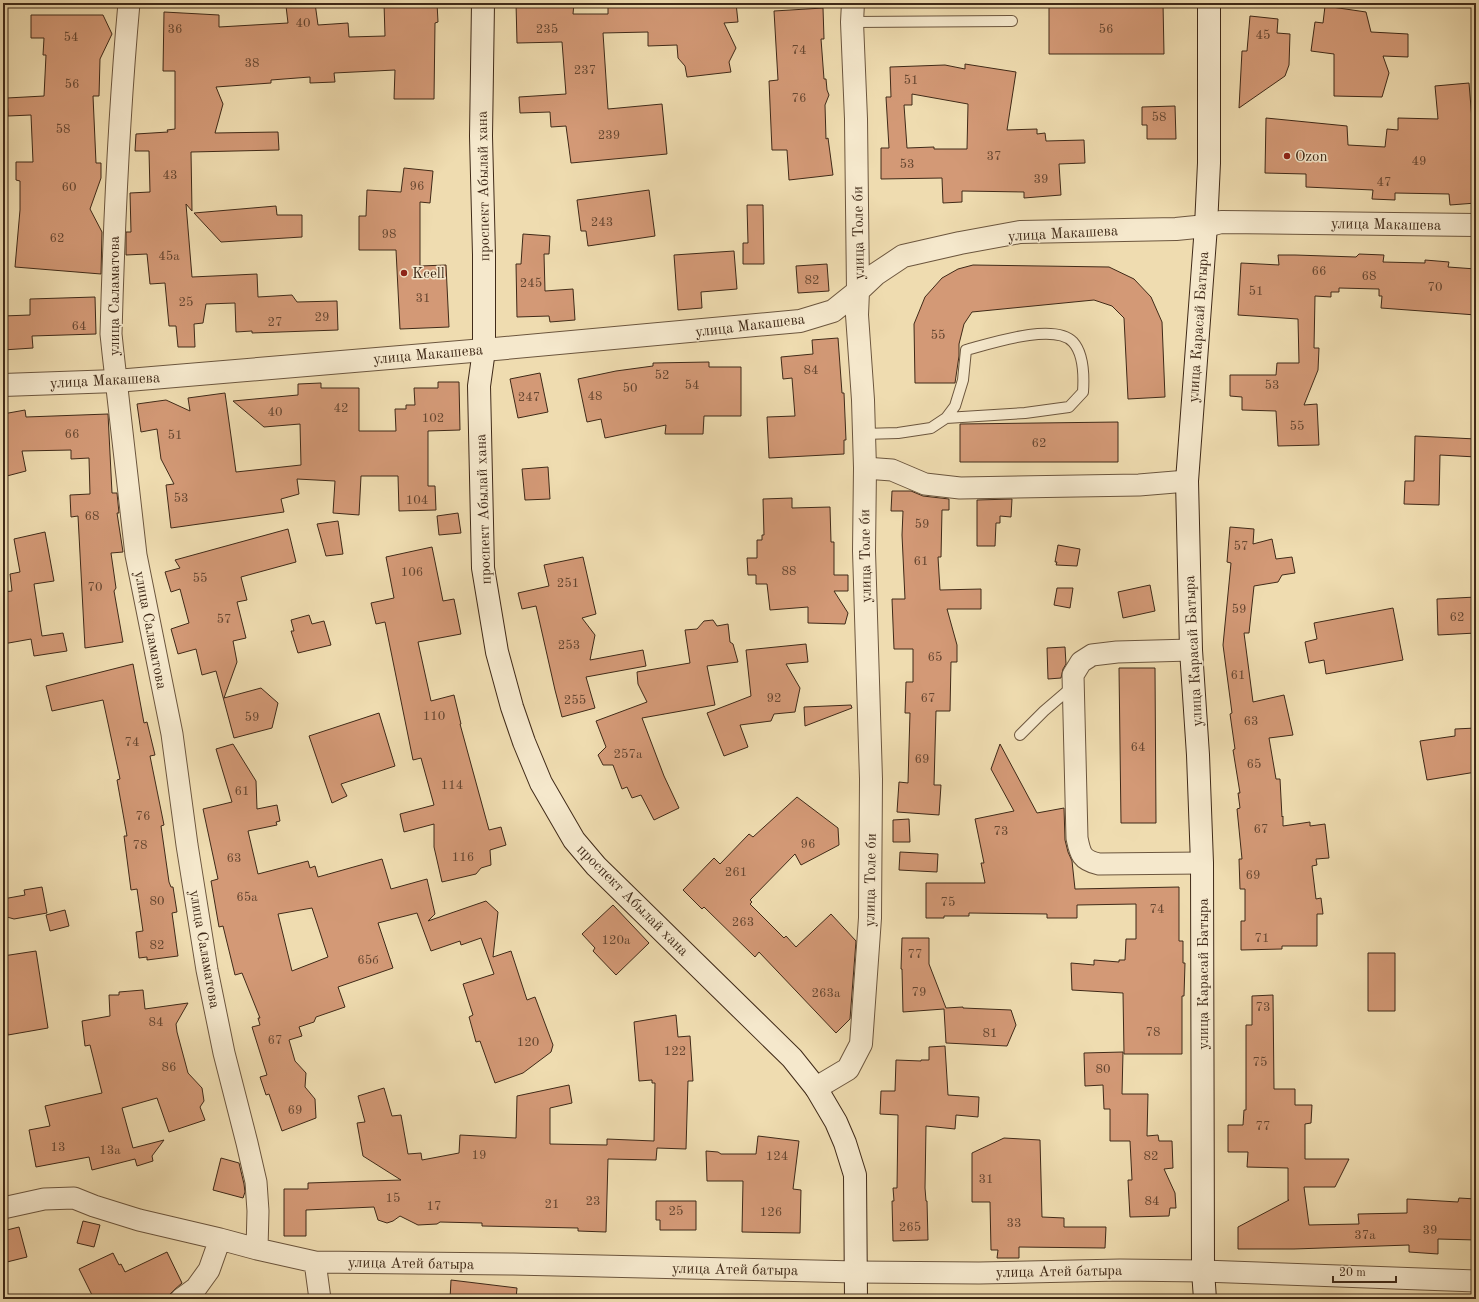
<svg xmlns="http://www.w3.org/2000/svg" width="1479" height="1302" viewBox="0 0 1479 1302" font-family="'Old Standard TT',serif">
  <rect width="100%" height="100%" fill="#efdcb0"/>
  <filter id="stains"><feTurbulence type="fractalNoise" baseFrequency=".005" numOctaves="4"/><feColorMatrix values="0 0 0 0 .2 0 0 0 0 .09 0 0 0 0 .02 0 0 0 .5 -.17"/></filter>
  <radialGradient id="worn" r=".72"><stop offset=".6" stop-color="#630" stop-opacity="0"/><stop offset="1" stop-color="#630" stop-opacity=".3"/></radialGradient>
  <path fill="#d39976" stroke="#402a18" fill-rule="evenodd" d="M308,3H315L318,25L348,23L349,37L385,36L384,3H437L438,22L435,23L434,99H394L395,70L334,73L335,82L310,83V77L271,80V83L216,87L223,104L215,133L278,132L279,150L191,152L192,211L186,204L192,277L257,274L258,297L292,295L297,302L337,301L338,330L252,333V331L236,332L235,303L206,304L203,323L194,324L195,347H178L176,326H169L165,283L150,284L147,254L126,255V232H131L130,193L150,192L149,151H135L136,134L168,132L167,130L175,129V71H163L164,12L219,15V27L288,23L286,6Z
    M516,3H574L573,14H608V3H736L738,22L724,23L736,48L729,62L731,72L687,77L685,66L678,58L677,45L648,46V32L603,33L608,109L662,104L667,154L571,163L566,126L551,127L550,112L520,113L519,97L566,94L562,42L517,43Z
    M1049,3H1163L1164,54H1049Z
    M1325,6L1366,12L1371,32L1408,34V57L1383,56L1389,73L1382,97L1334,96V54L1311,51L1315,22L1323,23Z
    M823,8L824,39H821L824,79H826L827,90L829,95L825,105L826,139L828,138L833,175L789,180L787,150H772L769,81L778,80L774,11Z
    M31,15H103L112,34L100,59L99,96H93L96,163H101V178L90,209L102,232L101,274L15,267L20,210V181L16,180V162H33L31,115L8,116L7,98L44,96L46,55H43L44,38H31Z
    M1250,16L1278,19L1277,33L1290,34L1289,65L1285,76L1239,108L1242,51H1247Z
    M965,64L1016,72L1007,130L1037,129V134L1045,133L1046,141L1084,140L1085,163L1059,164L1061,195L1024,198V192L962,191V202L943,203L942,178L881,179V148H889L886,97H891L890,67L945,65L965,69ZM912,94L968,104L967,149H934V147L907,148L904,105H912Z
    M1469,83L1476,169V203L1450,205L1449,194L1395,193V200L1372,199L1373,190L1306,187V174L1265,173L1266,118L1347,126L1348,145L1385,147L1387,129L1398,130V118L1438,119L1435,86Z
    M1175,106L1176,139H1147V125H1142V107Z
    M404,168L433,171L430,203L420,202V266L446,265L449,327L400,329L396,250H359V216H366L367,190L401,192Z
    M649,190L655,236L588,246L586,231H581L577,200Z
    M747,205H763L764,264H743V243H748Z
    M276,206L277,215H302V237L221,242L194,213Z
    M523,234L550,236L549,254H544L545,291L573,289L575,320L550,322L549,316L517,317L516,264H521Z
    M734,251L737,289L701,292L702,308L678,310L674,255Z
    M1359,254L1384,255L1383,262L1425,263V260L1449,262L1448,267L1476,269V315L1381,308L1382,296H1379V289L1339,288V292H1331V297L1315,296L1314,348H1319L1318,370L1304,405L1317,404L1319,445L1278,446L1276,411L1242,410V397L1230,396V375H1276L1277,363H1299L1298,319L1238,315L1241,263L1279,265L1278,255H1295L1356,257Z
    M827,264L829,291L798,293L796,266Z
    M973,265L1109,267L1134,279L1151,297L1162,322L1165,397L1128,399L1124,318L1112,306L1094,300L972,312L964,324L959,344V356L955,383H915L914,324L925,297L942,278L958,269Z
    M95,297L96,334L32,336L33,348L3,350V316L30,315V299Z
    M838,338L842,393H844L846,440H844V454L769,458L767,417L795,416L792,378L783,379L781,357L813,354L812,340Z
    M709,362V367H741V416H704L703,434H665L666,425L605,438L601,419L587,422L578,379L616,371L653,366V363Z
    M540,373L548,412L518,418L510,379Z
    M438,382H459L460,430L428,431V486H435L436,510L399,511L398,476H361L359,515L333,513L335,481L297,479L299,494L281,499L284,512L171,528L166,485L174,484L161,459L157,429L141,432L137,404L166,400L190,411L188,398L225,393L236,472L301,465L300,424L264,427L233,401L298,395V384L321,383V388H359V431H396L395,409H406V405H415L414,388H438Z
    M25,410L26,417L108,414L112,493H117L119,513H117L123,552L111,553L116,588L114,591L123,642L85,648L78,516L71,517L70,495L90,494L89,458L71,459V450L22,451L26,471L3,477V414Z
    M1118,422V462H960V424Z
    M1415,436L1476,439V457L1440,455L1439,505L1404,504L1405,481H1414Z
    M548,467L550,499L525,500L522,469Z
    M892,491H911L923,496L949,499V510H942L941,557H938L940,590L981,589V609H947L957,645V662H951L950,711H936L934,785H941L939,815L897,812L899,782L908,783L910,713H905L906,682H913V649H894L892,599H905L902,535L903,511H891Z
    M792,498V508L830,507L831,542H834V575H848V591H834L848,613L845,624L808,623V607L770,610L767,584H756V575H748L747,558H757V540H762V535H764L763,499Z
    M1012,499L1011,517L1000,516V523H996L995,546H977V500Z
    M458,513L461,533L439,535L437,516Z
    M338,521L343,554L326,556L317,524Z
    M1230,527L1254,529L1253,544L1272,539L1276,559L1292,557L1295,573L1282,575L1278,582L1254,586L1249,633H1244L1253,702L1284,695L1293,735L1269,738L1276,779H1280L1282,817L1283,816V826L1310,822V826L1325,824L1329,858L1316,859L1317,865L1312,866L1316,899L1321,898L1323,914H1317V946H1282V949L1241,950V921H1245V889H1240L1239,859H1242L1237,809L1240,808L1238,793H1240L1233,750L1235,749L1230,714L1232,713L1223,645L1231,563L1227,562Z
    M288,529L296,562L241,577L247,600L237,602L246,638L233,641L237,662L224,698L261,688L278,703L272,728L234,738L216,671L202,675L196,649L178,654L171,629L189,623L180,589L171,592L165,572L180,568L175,560Z
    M45,532L54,581L34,584L42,636L63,633L67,651L34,656L31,639L3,644V592L12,591L10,574L20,572L14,539Z
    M1058,545L1080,549L1077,566L1056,565L1057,562H1055Z
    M432,547L443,601L454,599L461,634L418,642L431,701L454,695L461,724H460L489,830L501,827L506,845L490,850L491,865L481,868L476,874L442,882L434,847V824L404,832L400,814L434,805L421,758L413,760L385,622L376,624L371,603L394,598L386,557Z
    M583,557L596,614L582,618L595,635L590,660L643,650L646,666L586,677L595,708L562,717L555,690L536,606L522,609L518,593L549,586L544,565Z
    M1150,585L1155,611L1123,618L1118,592Z
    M1057,588H1073L1070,608L1054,605Z
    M1476,597V633L1438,635L1437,599Z
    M1393,608L1403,660L1326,674L1324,660L1309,663L1305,642L1317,639L1314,623Z
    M309,615L312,624L324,621L331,645L298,653L291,631H294L291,620Z
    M713,620L717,626L728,624L730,642L733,644L738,662L707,666L715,705L642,718L664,776L679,808L654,820L641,795L632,798L627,787L622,789L613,765H603L598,755L606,747L596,721L647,702L638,684L637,672L690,663L685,630L697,629L704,621Z
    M806,644L808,662L786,664L800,688L795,712L774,714L771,721L740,725L748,747L724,756L707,713L751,696L746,650Z
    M1065,647L1066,664L1063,669L1061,678L1048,679L1047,648Z
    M133,664L144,723L147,722L155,755L150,756L164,825L161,826L169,882L171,887H173L177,912L172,913L178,956L147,960V957L139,958L136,932L143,931L137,889L131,890L124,836H127L117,780L120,779L103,700L52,711L46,686Z
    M1119,668H1155L1156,823H1121Z
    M851,705L852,708L805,726L804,707Z
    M379,713L395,766L341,784L347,796L332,803L309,736Z
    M1476,728V772L1427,780L1420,741L1455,736V729Z
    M233,744L256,781L257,809L277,805L280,821L276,822L277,825L248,831L258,874L308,861L310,868L315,866L318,877L382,859L391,889L427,879L435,914L428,921L486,901L498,912L493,957L511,951L527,1000L535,997L553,1045L551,1052L523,1073L495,1083L480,1041L476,1042L469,1017L473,1015L463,984L494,974L481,938L461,945L460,941L431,951L417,913L378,923L393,968L338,987L345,1007L316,1017L314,1022L299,1027L302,1036L289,1040L295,1061L306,1073L305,1087L315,1099L316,1118L282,1131L269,1094L266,1095L260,1077L267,1075L252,1027L260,1025L258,1018H260L242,973L235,975L223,926L219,927L211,881L218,879L203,809L232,802L216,749ZM312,908L328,957L292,971L278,914Z
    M1000,744L1037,813L1064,808L1065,840L1068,852L1072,861L1075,889L1179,887V941H1183V963H1185L1184,996H1182V1054H1124L1123,993L1072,990L1071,963L1094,965V960L1119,962V960H1125L1126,939H1136V904L1077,905V918H1047V914L969,913V916H944V918H926V883H985L981,863H984L975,819L1014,811L991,769Z
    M797,797L838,828L839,845L801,865L795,854L750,900L752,902L750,904L784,938L786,936L796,947L831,914L856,941L850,1019L836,1033L759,952L755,957L704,907L702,909L683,890L714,858L720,864L749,834L753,837Z
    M909,819L910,842H893V820Z
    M900,852L938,854L937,872L899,870Z
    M42,887L47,913L14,919L7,917L3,899L25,895L24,890Z
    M613,905L649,943L616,975L593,951L595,948L582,934Z
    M65,910L69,926L50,931L46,915Z
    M902,938H929V964L946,1008L963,1007V1008L1011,1010L1016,1025L1007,1046L946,1043L944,1009L903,1012L902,969H901Z
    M36,951L48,1028L8,1035L3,1006V956Z
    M1368,953H1395V1011H1368Z
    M143,990L145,1009L188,1003L176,1024L177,1032L188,1073L202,1088L204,1101L200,1107L205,1120L169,1132L157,1098L122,1108L133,1148L164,1140L152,1156L153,1161L137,1166L135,1159L92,1170L89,1157L36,1167L29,1130L50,1126L45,1106L102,1093L90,1045L85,1046L82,1021L110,1016L109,995H119V992Z
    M1273,995L1274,1089H1295V1105H1312L1311,1123L1305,1124V1159H1349L1335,1187H1304L1309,1225L1359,1224L1358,1214L1407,1213V1199L1458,1202L1459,1198L1476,1199V1240L1438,1239V1254L1409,1252V1245L1294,1249H1238V1227L1289,1200H1288V1168L1247,1167L1248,1152H1228V1125H1243L1244,1110H1246V1025H1252V996Z
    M676,1015L678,1037L690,1036L693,1081H688L686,1149L657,1148L656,1160L608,1159L606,1232L578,1231V1228L482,1226V1223L440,1222L437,1224L418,1225L400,1216L393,1221L387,1223L378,1220L374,1207L306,1210V1236H284V1189H308V1183L401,1180L363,1156L357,1123L365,1122L358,1096L384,1088L392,1116L401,1115L408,1154L421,1153L422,1160L459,1153L460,1135L516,1138L517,1096L569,1085L572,1103L550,1108V1144L607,1145V1139L654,1141L655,1083H652V1080L639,1081L634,1022Z
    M945,1046L948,1095L979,1097L978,1117L956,1115L955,1129L926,1126L925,1188L926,1201H927L928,1240L893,1241L892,1201H894L893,1188H897L898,1115L880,1114L881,1091H895L896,1060L921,1061V1060H929V1047Z
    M1123,1052L1122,1094H1148L1147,1136L1158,1135L1159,1141H1172L1173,1168L1164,1169L1175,1193L1176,1208H1170L1169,1216L1130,1217L1128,1180H1132L1130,1141H1110V1109H1104L1103,1085L1085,1086L1084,1053Z
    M758,1136L799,1141L793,1189L801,1190L800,1233L742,1232L743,1181H707L706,1151L718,1152L721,1154H756Z
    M1004,1138L1040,1140L1042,1217L1064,1218V1227H1106L1105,1248L1019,1247V1258H997L998,1250H991L990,1202H972V1153Z
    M221,1158L239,1163L244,1184L245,1192L243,1198L213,1190Z
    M656,1201H696V1230H660V1220H656Z
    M83,1221L100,1225L94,1247L77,1243Z
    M19,1227L27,1257L3,1263V1231Z
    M167,1252L182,1283L174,1290L170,1294L169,1299H94L79,1269L113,1253L119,1265L121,1264L125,1272Z
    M451,1280L517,1288L516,1299H450Z"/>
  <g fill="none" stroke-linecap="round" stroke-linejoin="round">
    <g stroke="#6c563e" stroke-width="12">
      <path id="service" d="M852,22L1012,21
        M863,434L898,433L931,428L946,418L955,406L963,380L966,350C989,344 1054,322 1073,342C1084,354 1084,377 1083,392L1069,407L1025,413L946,418
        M1020,735L1044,711L1072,687"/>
    </g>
    <g stroke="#6c563e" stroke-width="23">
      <path id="minor" d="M129,3C119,113 114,223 111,334L113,353L136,555L172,734L187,845L207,970L224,1053L247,1143L256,1182L258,1211L257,1249
        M865,468L892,470L925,484L960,488L1139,485L1187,481
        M1191,650L1117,652L1092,655L1081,662L1073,675L1077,838C1080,853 1081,860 1099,864L1202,863
        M3,1208L44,1199L74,1198L94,1206L139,1220L220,1239L257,1249L315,1262L513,1264L856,1272L979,1273L1120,1270L1203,1271L1476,1281
        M315,1262L320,1299
        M181,1299L196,1288L209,1270L220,1239"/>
    </g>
    <g stroke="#6c563e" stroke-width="24">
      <path id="tertiary" d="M3,385L116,381L484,350L800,321L833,311L858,291L876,274L903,256L960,243L1020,232L1176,229L1206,226L1221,222L1476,225
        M816,1088L848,1069L861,1044L870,918L871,779L864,551L865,468L863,400L857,315L858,291L856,119L852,22L853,3"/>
    </g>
    <g stroke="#402a18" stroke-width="24">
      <path id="secondary" d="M483,3L481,136L484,255V350L479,386L483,568L497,652L512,707L524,742L541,783L574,840L596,866L792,1058L816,1088L836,1122L845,1143L855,1175L856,1299
        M1205,1299L1203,1271L1202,863L1198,755L1191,650L1187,481L1206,226L1209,163V3"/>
    </g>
    <use href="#service" stroke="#f5e8cc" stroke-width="10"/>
    <use href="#minor" stroke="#f5e8cc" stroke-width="21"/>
    <use href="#tertiary" stroke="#f5e8cc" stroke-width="22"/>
    <use href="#secondary" stroke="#f5e8cc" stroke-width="22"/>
  </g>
  <g fill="#8f2418" stroke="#f5e8cc" stroke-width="1.5">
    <circle cx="1287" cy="156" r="4"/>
    <circle cx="404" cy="273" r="4"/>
  </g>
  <g text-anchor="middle" stroke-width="3" stroke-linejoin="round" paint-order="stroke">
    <g font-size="13" fill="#654630">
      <text x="303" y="27">40</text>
      <text x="175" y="33">36</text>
      <text x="547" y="33">235</text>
      <text x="1106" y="33">56</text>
      <text x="1263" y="39">45</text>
      <text x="71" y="41">54</text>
      <text x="799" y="54">74</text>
      <text x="252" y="67">38</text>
      <text x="585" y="74">237</text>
      <text x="911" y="84">51</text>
      <text x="72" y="88">56</text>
      <text x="799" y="102">76</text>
      <text x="1159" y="121">58</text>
      <text x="63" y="133">58</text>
      <text x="609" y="139">239</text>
      <text x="994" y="160">37</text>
      <text x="1419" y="165">49</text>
      <text x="907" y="168">53</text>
      <text x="170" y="179">43</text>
      <text x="1041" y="183">39</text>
      <text x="1384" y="186">47</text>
      <text x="417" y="190">96</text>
      <text x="69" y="191">60</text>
      <text x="602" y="226">243</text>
      <text x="389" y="238">98</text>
      <text x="57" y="242">62</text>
      <text x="169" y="260">45а</text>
      <text x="1319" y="275">66</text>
      <text x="1369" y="280">68</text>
      <text x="812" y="284">82</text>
      <text x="531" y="287">245</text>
      <text x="1435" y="291">70</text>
      <text x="1256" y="295">51</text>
      <text x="423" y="302">31</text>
      <text x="186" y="306">25</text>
      <text x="322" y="321">29</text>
      <text x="275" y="326">27</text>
      <text x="79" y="330">64</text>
      <text x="938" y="339">55</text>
      <text x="811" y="374">84</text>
      <text x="662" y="379">52</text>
      <text x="692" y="389">54</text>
      <text x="1272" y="389">53</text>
      <text x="630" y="392">50</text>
      <text x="595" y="400">48</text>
      <text x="529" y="401">247</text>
      <text x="341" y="412">42</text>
      <text x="275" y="416">40</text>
      <text x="433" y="422">102</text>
      <text x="1297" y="430">55</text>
      <text x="72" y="438">66</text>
      <text x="175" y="439">51</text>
      <text x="1039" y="447">62</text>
      <text x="181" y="502">53</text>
      <text x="417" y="504">104</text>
      <text x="92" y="520">68</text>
      <text x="922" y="528">59</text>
      <text x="1241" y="550">57</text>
      <text x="921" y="565">61</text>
      <text x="789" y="575">88</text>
      <text x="412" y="576">106</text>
      <text x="200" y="582">55</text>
      <text x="568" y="587">251</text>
      <text x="95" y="591">70</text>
      <text x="1239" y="613">59</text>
      <text x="1457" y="621">62</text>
      <text x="224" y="623">57</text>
      <text x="569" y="649">253</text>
      <text x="935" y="661">65</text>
      <text x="1238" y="679">61</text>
      <text x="774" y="702">92</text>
      <text x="928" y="702">67</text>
      <text x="575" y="704">255</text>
      <text x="434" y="720">110</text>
      <text x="252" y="721">59</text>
      <text x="1251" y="725">63</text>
      <text x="132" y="746">74</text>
      <text x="1138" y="751">64</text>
      <text x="628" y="758">257а</text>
      <text x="922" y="763">69</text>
      <text x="1254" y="768">65</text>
      <text x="452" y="789">114</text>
      <text x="242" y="795">61</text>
      <text x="143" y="820">76</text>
      <text x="1261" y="833">67</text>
      <text x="1001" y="835">73</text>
      <text x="808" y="848">96</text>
      <text x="140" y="849">78</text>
      <text x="463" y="861">116</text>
      <text x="234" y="862">63</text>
      <text x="736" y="876">261</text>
      <text x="1253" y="879">69</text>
      <text x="247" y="901">65а</text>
      <text x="157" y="905">80</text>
      <text x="948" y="906">75</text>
      <text x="1157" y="913">74</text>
      <text x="743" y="926">263</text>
      <text x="1262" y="942">71</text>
      <text x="616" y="944">120а</text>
      <text x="157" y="949">82</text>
      <text x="915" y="958">77</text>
      <text x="368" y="964">65б</text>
      <text x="919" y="996">79</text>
      <text x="826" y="997">263а</text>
      <text x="1263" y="1011">73</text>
      <text x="156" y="1026">84</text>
      <text x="1153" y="1036">78</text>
      <text x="990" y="1037">81</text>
      <text x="275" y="1044">67</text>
      <text x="528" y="1046">120</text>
      <text x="675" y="1055">122</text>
      <text x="1260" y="1066">75</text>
      <text x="169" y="1071">86</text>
      <text x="1103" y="1073">80</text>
      <text x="295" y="1114">69</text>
      <text x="1263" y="1130">77</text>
      <text x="58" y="1151">13</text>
      <text x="110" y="1154">13а</text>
      <text x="479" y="1159">19</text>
      <text x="777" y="1160">124</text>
      <text x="1151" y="1160">82</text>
      <text x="986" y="1183">31</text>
      <text x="393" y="1202">15</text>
      <text x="593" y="1205">23</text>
      <text x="1152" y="1205">84</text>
      <text x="552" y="1208">21</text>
      <text x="434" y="1210">17</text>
      <text x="676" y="1215">25</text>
      <text x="771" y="1216">126</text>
      <text x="1014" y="1227">33</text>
      <text x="910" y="1231">265</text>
      <text x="1430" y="1234">39</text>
      <text x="1365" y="1239">37а</text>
    </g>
    <g font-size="15" fill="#402a18" stroke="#f5e8cc" text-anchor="start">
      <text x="1295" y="161">Ozon</text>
      <text x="412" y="278">Kcell</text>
    </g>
    <g font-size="15" fill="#402a18" stroke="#f5e8cc">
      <text transform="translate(483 186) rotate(-91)" y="5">проспект Абылай хана</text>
      <text transform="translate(1386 224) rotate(1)" y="5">улица Макашева</text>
      <text transform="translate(858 233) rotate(-91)" y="5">улица Толе би</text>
      <text transform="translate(1063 233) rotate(-3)" y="5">улица Макашева</text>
      <text transform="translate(114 296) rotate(-90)" y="5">улица Саламатова</text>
      <text transform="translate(750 325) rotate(-7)" y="5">улица Макашева</text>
      <text transform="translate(1198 327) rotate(-86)" y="5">улица Карасай Батыра</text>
      <text transform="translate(428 354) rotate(-5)" y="5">улица Макашева</text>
      <text transform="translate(105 380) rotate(-3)" y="5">улица Макашева</text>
      <text transform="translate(483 509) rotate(-92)" y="5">проспект Абылай хана</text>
      <text transform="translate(865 556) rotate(-91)" y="5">улица Толе би</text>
      <text transform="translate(151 630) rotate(79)" y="5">улица Саламатова</text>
      <text transform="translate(1193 651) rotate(-93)" y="5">улица Карасай Батыра</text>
      <text transform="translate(870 880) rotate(-89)" y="5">улица Толе би</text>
      <text transform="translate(633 900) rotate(45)" y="5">проспект Абылай хана</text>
      <text transform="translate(205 949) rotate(80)" y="5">улица Саламатова</text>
      <text transform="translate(1203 974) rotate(-90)" y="5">улица Карасай Батыра</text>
      <text transform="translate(411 1263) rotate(1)" y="5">улица Атей батыра</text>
      <text transform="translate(735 1269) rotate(1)" y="5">улица Атей батыра</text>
      <text transform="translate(1059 1271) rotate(-1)" y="5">улица Атей батыра</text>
    </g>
  </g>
  <rect width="1479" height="1302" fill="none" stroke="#efdcb0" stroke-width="16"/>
  <rect x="4" y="4" width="1471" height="1294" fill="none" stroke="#402a18" stroke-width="2"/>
  <rect x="8" y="8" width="1463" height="1286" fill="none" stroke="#402a18"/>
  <path d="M1333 1276v6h63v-6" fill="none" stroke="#402a18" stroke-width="2"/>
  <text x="1339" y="1276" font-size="12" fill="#402a18" stroke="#f5e8cc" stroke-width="3" paint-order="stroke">20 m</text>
  <rect width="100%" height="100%" filter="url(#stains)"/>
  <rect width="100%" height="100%" fill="url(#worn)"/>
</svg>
